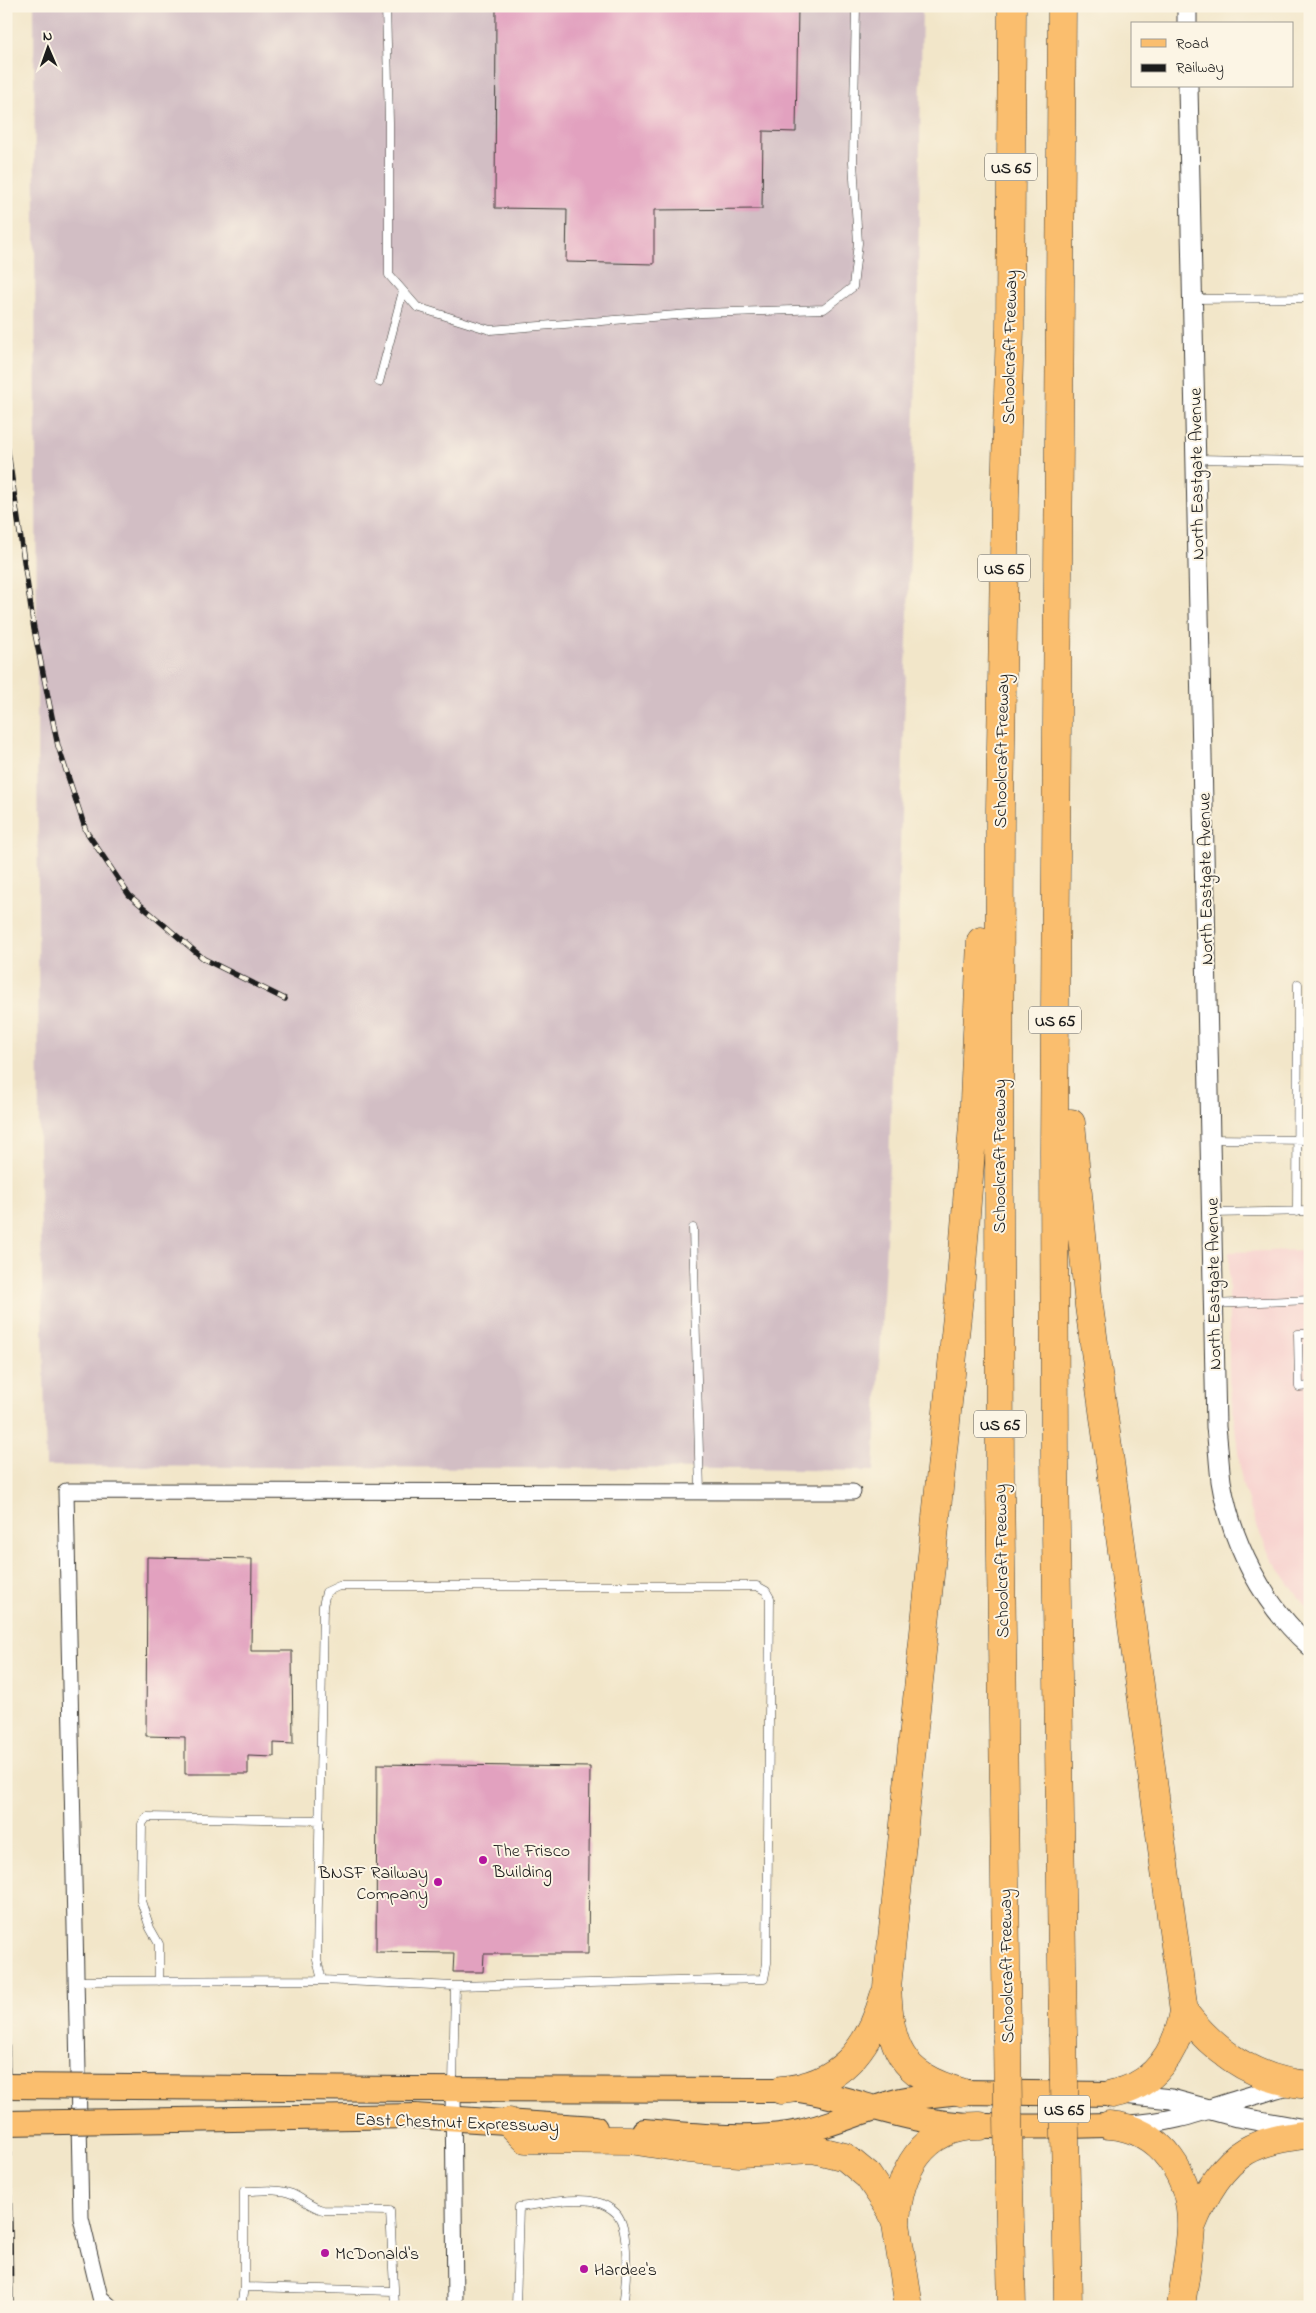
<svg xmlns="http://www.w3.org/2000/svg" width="1316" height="2313" viewBox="0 0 1316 2313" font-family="'Indie Flower',sans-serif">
  <rect width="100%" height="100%" fill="#fcf5e5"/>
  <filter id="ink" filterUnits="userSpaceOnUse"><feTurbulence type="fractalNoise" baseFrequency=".02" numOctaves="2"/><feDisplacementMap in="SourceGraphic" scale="10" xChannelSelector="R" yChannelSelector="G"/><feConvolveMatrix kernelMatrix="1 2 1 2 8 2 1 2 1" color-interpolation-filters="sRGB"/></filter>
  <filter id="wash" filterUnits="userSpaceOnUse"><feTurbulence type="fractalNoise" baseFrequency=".0096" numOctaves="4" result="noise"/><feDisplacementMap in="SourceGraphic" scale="20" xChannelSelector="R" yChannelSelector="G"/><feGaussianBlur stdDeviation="1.12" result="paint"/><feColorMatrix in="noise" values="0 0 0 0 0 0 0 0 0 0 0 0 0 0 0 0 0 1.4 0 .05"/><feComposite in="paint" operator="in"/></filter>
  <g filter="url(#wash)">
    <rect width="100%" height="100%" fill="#f2e6c9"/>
    <path fill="#f7d0ce" d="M1310,1250V1613L1271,1558L1255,1523L1242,1483L1229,1378V1252Z"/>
    <path fill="#d2bec4" d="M34,6H922L917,351L887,1222L874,1471L736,1469L46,1466L39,1144Z"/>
    <g id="blocks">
      <path fill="#e2a1bf" d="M496,6H798L796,132L763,131L762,209L654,210V264L566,262L567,209L495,208Z
        M147,1557L252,1559L251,1651H292L293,1744L274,1743V1757L248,1756V1774H185V1737L146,1736Z
        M377,1764L590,1767L588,1954H484L483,1972H453L454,1953L376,1952Z"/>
    </g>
  </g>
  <g filter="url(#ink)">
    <use href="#blocks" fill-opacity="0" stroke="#3c3a36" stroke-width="1"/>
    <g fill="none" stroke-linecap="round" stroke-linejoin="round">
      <g stroke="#3c3a36" stroke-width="9">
        <path id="service" d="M386,6L389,122V275L417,307L490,330L702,313L824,309L853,287L858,243L853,162L856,6
          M1193,299L1310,298
          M379,382L403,291
          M1197,459L1310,461
          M1210,1139L1310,1140
          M1297,1212L1298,984
          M1212,1213L1310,1211
          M693,1228L700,1492
          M1213,1304L1310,1300
          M1310,1334H1298L1299,1387L1310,1386
          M77,1981L322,1980L455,1986L764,1979L767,1963L770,1598L766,1591L757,1586H339L326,1592L323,1606L317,1960L322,1980
          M159,1981V1944L150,1928L141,1901L142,1824L147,1817L320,1820
          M453,2086L455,1986
          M244,2287L393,2291
          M241,2307L244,2287V2191C259,2191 278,2188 292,2194C303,2199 311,2207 323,2210L390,2211L395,2307
          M516,2307L519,2207C540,2205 575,2196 596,2202C602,2203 611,2208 616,2213C631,2228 626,2286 623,2307"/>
      </g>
      <g stroke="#3c3a36" stroke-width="17">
        <path id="minor" d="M453,2088L455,2307
          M111,2307L100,2297L81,2218L66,1491L853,1492"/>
      </g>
      <g stroke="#3c3a36" stroke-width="21">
        <path id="tertiary" d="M1187,6V24
          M1188,86L1216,1427C1218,1445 1219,1463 1221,1481C1231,1542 1263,1605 1310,1646
          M1123,2094L1171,2099L1237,2117L1305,2129
          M1127,2125C1172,2124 1211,2108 1254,2095C1266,2092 1279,2086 1291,2085"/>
      </g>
      <g stroke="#3c3a36" stroke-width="26">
        <path id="primary" d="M413,2089L800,2090C843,2096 883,2113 926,2120C986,2130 1048,2126 1109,2125
          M415,2116L595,2128
          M644,2131C695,2135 748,2142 799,2132C833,2125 864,2110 897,2101C918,2096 939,2094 961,2092L1112,2094"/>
      </g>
      <g stroke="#3c3a36" stroke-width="29">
        <path id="motorway" d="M1062,6L1054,1152L1055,1460L1063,2034
          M1071,1123L1089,1306L1184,2012C1176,2052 1155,2086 1112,2094
          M1184,2012C1216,2054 1256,2081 1310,2085
          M1007,2039L1000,1479L999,1196L1000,809L1005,496L1010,328L1012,6
          M781,2090C839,2086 869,2049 884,1996
          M961,2092C899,2075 890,2047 887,1987L961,1278L973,1125L981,941
          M509,2122L526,2139L630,2140L688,2149L740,2153L813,2149L845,2157L868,2176L891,2210L896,2224L909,2307
          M1109,2125C1161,2128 1192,2177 1191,2227C1190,2253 1184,2281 1181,2307
          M1009,2184L1012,2307
          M1066,2184L1068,2307
          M896,2224C898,2173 922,2125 980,2126
          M1191,2228C1202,2200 1219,2167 1246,2151C1265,2140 1289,2137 1310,2134"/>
      </g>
      <use href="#service" stroke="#fff" stroke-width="8"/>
      <use href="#minor" stroke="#fff" stroke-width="15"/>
      <use href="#tertiary" stroke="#fff" stroke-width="19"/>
      <use href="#primary" stroke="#fabe6e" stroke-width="24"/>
      <use href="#motorway" stroke="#fabe6e" stroke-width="28"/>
      <g stroke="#1c1c1c" stroke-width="5.5">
        <path id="rail" d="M6,438L34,629L58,746L86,831L129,895L204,959L285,999
          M6,1946L11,2307"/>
      </g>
      <use href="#rail" stroke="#fcf5e5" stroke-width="4" stroke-dasharray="11" stroke-linecap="butt"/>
      <g stroke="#3c3a36" stroke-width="26" stroke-linecap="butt">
        <path id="primary-bridge" d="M6,2086L413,2089
          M6,2123L415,2116"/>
      </g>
      <g stroke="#3c3a36" stroke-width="29" stroke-linecap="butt">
        <path id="motorway-bridge" d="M1063,2034L1066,2184
          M1007,2039L1009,2184"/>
      </g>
      <use href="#primary-bridge" stroke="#fabe6e" stroke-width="24"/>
      <use href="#motorway-bridge" stroke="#fabe6e" stroke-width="28"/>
    </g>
  </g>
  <g fill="#b5179e" stroke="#fcf5e5" stroke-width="2">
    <circle cx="483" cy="1860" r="5"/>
    <circle cx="438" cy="1882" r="5"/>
    <circle cx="325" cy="2253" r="5"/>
    <circle cx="584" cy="2269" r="5"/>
  </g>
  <g text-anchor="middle" stroke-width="4" stroke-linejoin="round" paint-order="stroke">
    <g fill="#fcf5e5" stroke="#5f5d58" stroke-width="1">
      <rect x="985" y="153.5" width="52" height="27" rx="4"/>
      <rect x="978" y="554.5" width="52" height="27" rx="4"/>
      <rect x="1029" y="1006.5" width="52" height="27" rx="4"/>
      <rect x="974" y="1410.5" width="52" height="27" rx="4"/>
      <rect x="1038" y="2095.5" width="52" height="27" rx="4"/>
    </g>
    <g font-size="16" font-weight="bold" fill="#1c1c1c">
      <text x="1011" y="173">US 65</text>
      <text x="1004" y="574">US 65</text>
      <text x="1055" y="1026">US 65</text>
      <text x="1000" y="1430">US 65</text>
      <text x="1064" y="2115">US 65</text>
    </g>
    <g font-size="18" fill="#1c1c1c" stroke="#fcf5e5">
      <text transform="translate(1009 347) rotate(-89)" y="6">Schoolcraft Freeway</text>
      <text transform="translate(1196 474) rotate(-91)" y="6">North Eastgate Avenue</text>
      <text transform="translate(1001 751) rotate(-89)" y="6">Schoolcraft Freeway</text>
      <text transform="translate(1205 879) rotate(-91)" y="6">North Eastgate Avenue</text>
      <text transform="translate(999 1156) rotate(-90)" y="6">Schoolcraft Freeway</text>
      <text transform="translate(1213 1284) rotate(-91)" y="6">North Eastgate Avenue</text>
      <text transform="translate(1001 1561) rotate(-91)" y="6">Schoolcraft Freeway</text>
      <text transform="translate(1006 1966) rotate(-91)" y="6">Schoolcraft Freeway</text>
      <text transform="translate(457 2122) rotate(2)" y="6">East Chestnut Expressway</text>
    </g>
    <g font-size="18" fill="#1c1c1c" stroke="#fcf5e5" text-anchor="start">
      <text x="493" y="1856">The Frisco<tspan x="493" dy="21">Building</tspan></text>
      <text x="428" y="1878" text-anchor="end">BNSF Railway<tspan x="428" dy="21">Company</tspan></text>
      <text x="335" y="2259">McDonald's</text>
      <text x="594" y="2275">Hardee's</text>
    </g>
  </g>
  <rect width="1316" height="2313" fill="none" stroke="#fcf5e5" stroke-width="25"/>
  <rect x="1131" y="22" width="162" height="65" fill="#fcf5e5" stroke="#a29e95"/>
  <rect x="1141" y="39" width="25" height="8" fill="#fabe6e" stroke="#a29e95"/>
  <text x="1176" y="48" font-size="15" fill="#1c1c1c">Road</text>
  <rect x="1141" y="64" width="25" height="8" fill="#1c1c1c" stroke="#a29e95"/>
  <text x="1176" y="72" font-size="15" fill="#1c1c1c">Railway</text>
  <g transform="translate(48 48) rotate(358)" stroke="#fcf5e5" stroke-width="4" paint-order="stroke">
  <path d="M0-4L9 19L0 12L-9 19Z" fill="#1c1c1c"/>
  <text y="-8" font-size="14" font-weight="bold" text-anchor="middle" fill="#1c1c1c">N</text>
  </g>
</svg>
